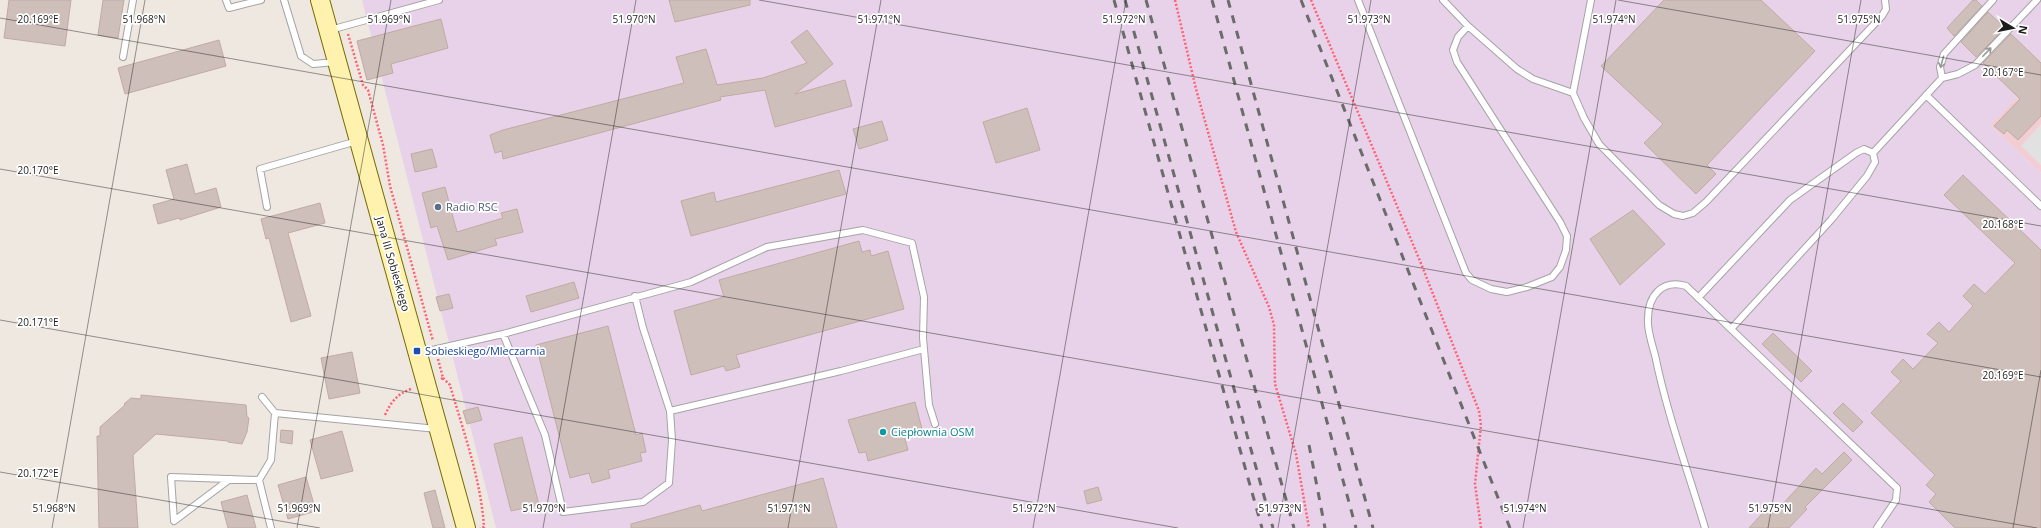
<svg xmlns="http://www.w3.org/2000/svg" width="2041" height="528" viewBox="0 0 2041 528" font-family="'Open Sans',sans-serif">
  <rect width="100%" height="100%" fill="#efe8e1"/>
  <path fill="#f2ced4" d="M2041,72V173L1990,125Z"/>
  <path fill="#e8d2e9" d="M362,0H2041V72L1990,125L2041,173V528H496Z"/>
  <path fill="#e1e1e1" d="M2041,124V165L2021,146Z"/>
  <path fill="#cfbfba" stroke="#c2a9a2" d="M9,0H71L65,46L4,38Z
    M103,0H124L118,38L98,35Z
    M669,0H750V5L675,22Z
    M1664,0H1761L1815,51L1707,165L1716,174L1696,194L1644,143L1663,124L1601,66Z
    M1973,0H1976L1982,6L1954,36L1947,28Z
    M1988,12L2005,28L1976,57L1961,42Z
    M441,19L448,48L391,64L393,73L367,80L357,41Z
    M807,30L833,64L795,94L845,80L852,106L775,127L765,90L720,97L721,100L503,159L502,151L495,153L490,135L503,130L684,83L676,57L706,49L717,85L763,78L807,63L791,42Z
    M2011,34L2041,63V116L2018,140L2007,130L2004,134L1994,126L2020,99L1983,63Z
    M219,40L226,66L125,94L118,68Z
    M1027,108L1040,150L996,163L983,122Z
    M882,121L888,140L859,149L853,129Z
    M432,149L437,167L415,172L411,154Z
    M187,164L195,194L216,188L221,207L180,220L179,218L158,224L153,205L174,199L166,170Z
    M839,170L846,194L691,236L681,201L714,192L716,202Z
    M1963,175L2041,250V528H1955L1929,502L1936,494L1926,485L1935,475L1871,413L1901,381L1891,372L1903,359L1913,369L1938,343L1927,334L1939,322L1949,332L1973,306L1963,296L1974,284L1985,294L2015,263L1944,195Z
    M445,187L457,232L503,218L501,213L517,209L523,232L495,239L497,245L448,260L437,226L431,228L422,193Z
    M320,203L325,223L288,233L311,316L291,322L269,238L266,239L261,219Z
    M1633,210L1665,244L1620,285L1590,239Z
    M859,241L862,252L870,250L871,256L888,251L904,309L736,355L740,367L726,371L724,366L691,375L674,311L724,297L719,280Z
    M574,282L579,298L531,312L526,296Z
    M449,294L453,308L440,311L436,297Z
    M608,326L636,435L642,433L646,452L640,453L642,461L608,470L610,478L592,483L589,473L570,478L536,345Z
    M1773,333L1812,371L1801,382L1762,344Z
    M352,352L360,393L329,399L321,358Z
    M141,395L246,405L247,417L249,418L247,432L242,444L228,442V441L156,434L133,455L138,528H99L97,436H100V427L125,405L124,404L131,398L141,399Z
    M915,402L922,429L904,435L908,450L868,461L866,452L859,453L848,420Z
    M1843,403L1863,422L1853,432L1833,413Z
    M478,407L482,420L467,424L463,411Z
    M281,430L293,431L292,444L280,442Z
    M342,431L353,471L321,479L310,440Z
    M522,437L539,505L511,511L494,444Z
    M1844,452L1852,460L1805,507L1807,509L1789,528H1749L1772,503L1778,509L1816,468L1822,474Z
    M306,477L316,511L288,519L278,485Z
    M823,478L837,528H631V524L700,505L702,511Z
    M1098,487L1102,500L1087,504L1084,491Z
    M435,490L445,528H433L424,493Z
    M247,495L256,528H228L221,502Z"/>
  <g fill="none" stroke-linecap="round" stroke-linejoin="round">
    <g stroke="#a4a4a4" stroke-width="8">
      <path id="lane" d="M226,0L229,8L261,0
        M284,0L301,56L313,64L336,62
        M1358,0L1466,273L1472,280L1491,289L1507,292L1527,287L1552,277L1560,267L1566,250L1567,236L1560,222L1457,62L1453,50L1458,37L1468,26L1443,0
        M1591,0L1573,93L1584,118L1599,144L1659,205L1674,214L1683,216L1693,213L1706,202L1882,16L1886,9L1885,0
        M1468,26L1517,69L1533,79L1573,93
        M330,30L439,0
        M123,57L133,0
        M1942,78L1940,67L1944,54L1993,0
        M1926,95L2041,206
        M1873,153L1942,78L1958,74L1975,65L2037,0
        M267,207L260,169L357,141
        M635,296L643,328L670,411
        M1698,298L1790,200L1856,153L1864,149L1873,153
        M1731,329L1831,220L1867,176L1875,162L1873,153
        M503,334L545,435L563,512L643,502L669,483L672,440L670,411L841,371L924,349
        M419,353L503,334L691,282L767,247L863,230L912,243L924,297L923,338L929,405L935,424
        M262,397L275,413L437,429
        M230,479L174,521L171,477L259,480
        M271,528L259,480L271,460L275,413
        M1705,528C1688,471 1667,414 1655,355C1652,344 1647,330 1648,319C1648,296 1662,279 1686,286L1897,488L1896,500L1877,528"/>
    </g>
    <g stroke="#776b00" stroke-width="20">
      <path id="secondary" d="M320,0L466,528"/>
    </g>
    <path stroke="#ff6273" stroke-width="2.5" stroke-dasharray="2 2" stroke-linecap="butt" d="M1175,0L1196,89L1236,232L1269,307L1274,325L1275,384L1296,454L1309,528
      M1311,0L1420,261L1479,411L1481,425L1475,484L1481,528
      M348,34L363,85L368,90L383,145L390,186L433,341
      M438,359L443,378L441,379
      M443,378L450,385C463,431 481,479 484,527L480,528
      M385,415C391,402 397,394 411,389"/>
    <use href="#lane" stroke="#fff" stroke-width="6"/>
    <use href="#secondary" stroke="#fff2af" stroke-width="18"/>
    <path stroke="#6b6b6b" stroke-width="3" stroke-dasharray="8 8" stroke-linecap="butt" d="M1114,0L1262,528
      M1125,0L1273,528
      M1146,0L1294,528
      M1212,0L1356,528
      M1228,0L1373,528
      M1301,0L1510,528
      M1309,445L1325,528"/>
  </g>
  <defs><path id="oneway-shaft" d="M-6 0H5M1.5-3L5.5 0L1.5 3" fill="none" stroke-width="1.6" stroke-linecap="round" stroke-linejoin="round"/></defs>
  <g stroke="#999">
    <use href="#oneway-shaft" transform="translate(1987 52) rotate(-46)"/>
    <use href="#oneway-shaft" transform="translate(1942 62) rotate(105)"/>
  </g>
  <path fill="none" stroke="#1d1d1d" stroke-width="1" stroke-opacity="0.45" d="M759,0L2041,226M1618,0L2041,75M0,18L2041,377M0,169L2037,528M0,320L1178,528M0,472L320,528M52,528L145,0M297,528L391,0M543,528L636,0M788,528L881,0M1033,528L1126,0M1278,528L1371,0M1523,528L1616,0M1768,528L1861,0M2013,528L2041,370"/>
  <circle fill="#5c6f8a" stroke="#fff" stroke-width="1.5" cx="438" cy="207" r="4"/>
  <rect fill="#1a4fb4" stroke="#fff" stroke-width="1.5" x="413" y="347" width="8" height="8" rx="2"/>
  <circle fill="#0f9aa8" stroke="#fff" stroke-width="1.5" cx="883" cy="432" r="4"/>
  <g text-anchor="middle" stroke-width="3.5" stroke-linejoin="round" paint-order="stroke">
    <g font-size="11" fill="#4e5e75" stroke="#fff" text-anchor="start">
      <text x="446" y="211">Radio RSC</text>
    </g>
    <g font-size="11" fill="#1d1d1d" stroke="#fff">
      <text transform="translate(393 264) rotate(74)" y="4">Jana III Sobieskiego</text>
    </g>
    <g font-size="11" fill="#164399" stroke="#fff" text-anchor="start">
      <text x="425" y="355">Sobieskiego/Mleczarnia</text>
    </g>
    <g font-size="11" fill="#0d838f" stroke="#fff" text-anchor="start">
      <text x="891" y="436">Ciepłownia OSM</text>
    </g>
  </g>
  <g font-size="10" text-anchor="middle" fill="#1d1d1d" stroke="#fff" stroke-width="3.5" stroke-linejoin="round" paint-order="stroke">
    <text x="38" y="23">20.169°E</text>
    <text x="144" y="23">51.968°N</text>
    <text x="389" y="23">51.969°N</text>
    <text x="634" y="23">51.970°N</text>
    <text x="879" y="23">51.971°N</text>
    <text x="1369" y="23">51.973°N</text>
    <text x="1614" y="23">51.974°N</text>
    <text x="1859" y="23">51.975°N</text>
    <text x="1124" y="23">51.972°N</text>
    <text x="2003" y="76">20.167°E</text>
    <text x="38" y="174">20.170°E</text>
    <text x="2003" y="228">20.168°E</text>
    <text x="38" y="326">20.171°E</text>
    <text x="2003" y="379">20.169°E</text>
    <text x="38" y="477">20.172°E</text>
    <text x="54" y="512">51.968°N</text>
    <text x="299" y="512">51.969°N</text>
    <text x="544" y="512">51.970°N</text>
    <text x="789" y="512">51.971°N</text>
    <text x="1034" y="512">51.972°N</text>
    <text x="1280" y="512">51.973°N</text>
    <text x="1525" y="512">51.974°N</text>
    <text x="1770" y="512">51.975°N</text>
  </g>
  <g transform="translate(2013 28) rotate(100)" stroke="#ffffff" stroke-width="3" paint-order="stroke">
  <path d="M0-3L7 15L0 10L-7 15Z" fill="#1d1d1d"/>
  <text y="-6" font-size="11" font-weight="bold" text-anchor="middle" fill="#1d1d1d">N</text>
  </g>
</svg>
